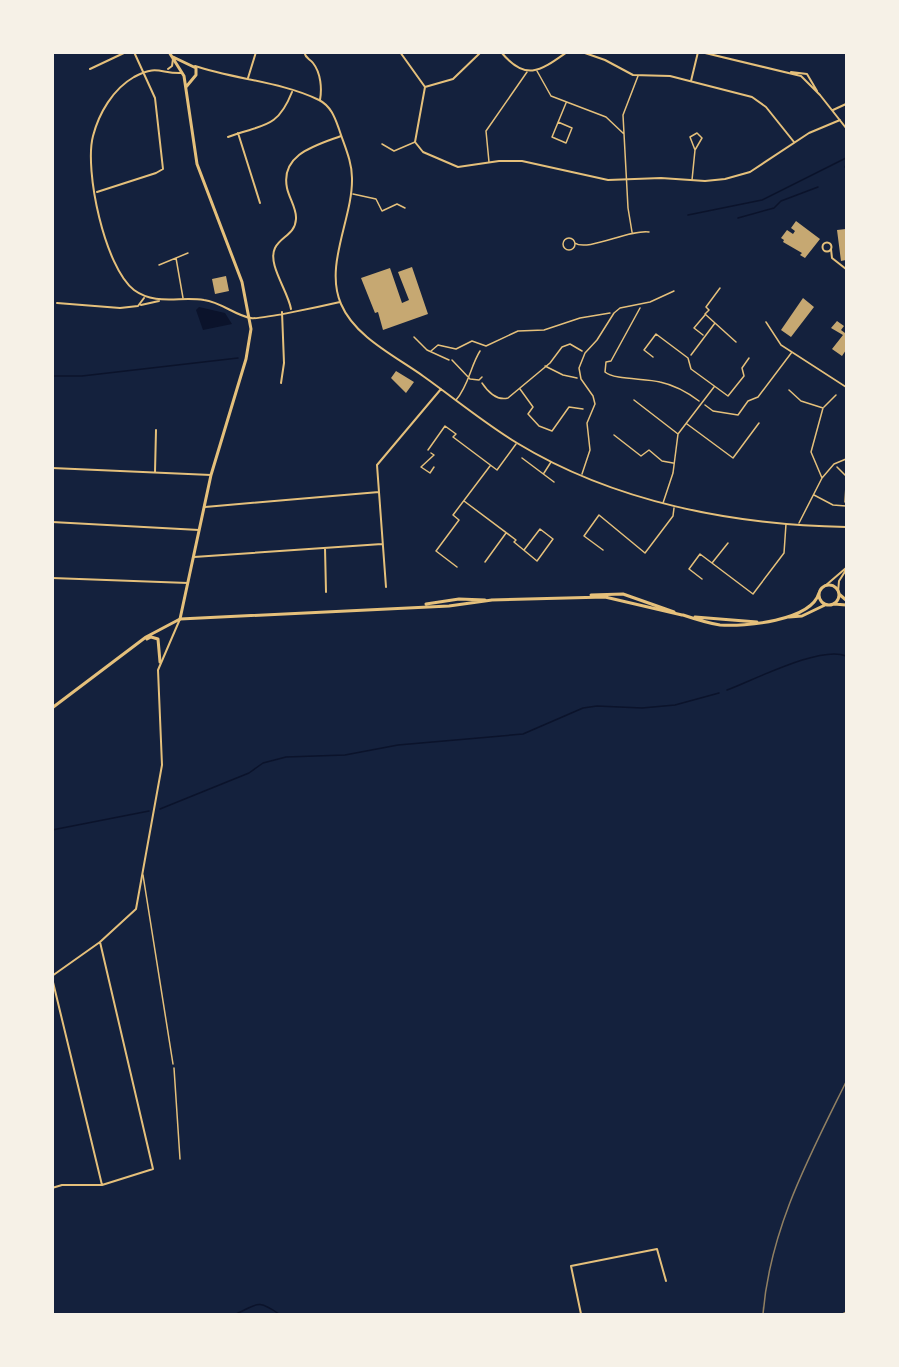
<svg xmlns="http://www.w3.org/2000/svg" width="899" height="1367" viewBox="0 0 899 1367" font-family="'Alegreya Sans',sans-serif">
  <rect width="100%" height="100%" fill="#14213d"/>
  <path fill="#0b132b" d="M199,307L225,313L232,324L203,330L196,310Z"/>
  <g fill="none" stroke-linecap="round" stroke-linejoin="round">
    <path stroke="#0b132b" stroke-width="1.5" d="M845,167L846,165
      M688,215L762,200L846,158
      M738,218L774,208L781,201L818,187
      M52,376H82L238,358
      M727,690C754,680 821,645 846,656
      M160,809L249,773L263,763L286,757L345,755L398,745L523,734L583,708L597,706L642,708L675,705L719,693
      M52,830L149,811
      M236,1314C257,1305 256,1298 279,1314"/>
  </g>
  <path fill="#c6a872" d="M796,221L820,239L805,258L800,255L802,253L783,242L784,240L781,238L787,230L793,234L795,231L791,228Z
    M846,229V260L841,261L837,230Z
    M412,267L428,314L383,330L378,312L375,313L361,278L390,268L402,303L409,300L398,272Z
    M226,276L229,291L215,294L212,279Z
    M803,298L814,307L791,337L781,330Z
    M837,321L844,326L841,330L845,333L846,330V350L842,356L832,349L843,335L831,328Z
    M396,371L414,382L406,393L391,378Z"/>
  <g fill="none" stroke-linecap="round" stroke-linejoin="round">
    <path stroke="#e5c07b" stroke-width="1.5" d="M720,288L706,307L709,310L705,314L736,342
      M640,308L611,361L606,362L605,372C614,380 646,378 660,382C674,385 687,392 699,401
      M766,322L781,345L846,387
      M703,335L694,328L705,315
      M414,337L427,350L449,360
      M431,351L438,345L456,349L472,341L486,346L518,331L544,330L580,318L610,313
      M691,355L715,323
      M545,366L563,375L577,378
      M482,383C488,392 496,401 508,398L550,363L562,347L570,344L582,351
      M520,389L533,407L528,414L539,426L552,431L569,407L583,409
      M705,405L713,411L738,415L748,401L758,397L792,352
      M431,453L434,455L421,467L430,473L434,467
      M837,467L846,476
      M845,502L846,485
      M174,1068L180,1159"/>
    <path stroke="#e5c07b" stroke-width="1.5" d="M537,71L551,96L606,117L624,134
      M558,122L572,128L566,143L552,137L566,103
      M382,144L394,151L415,142
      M489,162L486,131L527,72
      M692,180L695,150L702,138L697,133L690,137L695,150
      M353,194L376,199L382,211L397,204L405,208
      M632,232L628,208L623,115L638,76
      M563 244a6 6 0 1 1 12 0a6 6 0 1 1-12 0Z
      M575,243C587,252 630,229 649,232
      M176,258L183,298
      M159,265L188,253
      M653,357L644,350L656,334L688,358L691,369L728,396L744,376L742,368L749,358
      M452,360L470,379L479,380L482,377
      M789,390L801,401L823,408L811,452L822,478L799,523
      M456,400C469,385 470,367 480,351
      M634,400L678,434
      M824,407L836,395
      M687,424L733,458L759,423
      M614,435L641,456L649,450L662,461L673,463
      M428,450L445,426L456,434L453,437L497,470L516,444
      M522,458L554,482
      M544,473L551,462
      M582,474L590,450L587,423L595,404L593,396L581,379L579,368L585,353L597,340L614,313L620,308L650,302L674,291
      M822,478L834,464L846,459
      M814,495L833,505L846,506
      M464,501L516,540L514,542L537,561L553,539L540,529L524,550
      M663,503L673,473L678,434L714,387
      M603,550L584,536L599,515L645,553L673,516L674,508
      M485,562L506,533
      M712,563L728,543
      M457,567L436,551L459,520L453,515L490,466
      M702,579L689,569L700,554L753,594L784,553L786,524
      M143,875L173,1064"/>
    <path stroke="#e5c07b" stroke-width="2" d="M304,52C306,59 309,58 313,63C321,73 322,89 320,100
      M400,52L425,87
      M501,52C526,82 540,71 567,52
      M582,52L605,60L633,75L670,76L752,97L766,107L794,142
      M701,52L801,76L820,95
      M195,66C233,79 283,82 319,100C331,106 335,118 339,129C344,145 352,161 352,178C353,218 324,265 341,304C355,337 395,356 423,376C454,398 484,423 517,443C614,502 733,525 846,527
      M90,69L126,52
      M168,69L172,66L173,59
      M791,72L807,74L817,91
      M182,73C160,74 158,64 134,77C113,89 99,113 93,136C84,170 105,268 134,290C156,306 180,296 204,300C221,302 236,316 251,318C259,320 327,305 340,302
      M248,78L256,52
      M691,81L698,52
      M425,87L415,142L423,152L458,167L499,161H522L608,180L661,178L705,181L725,179L750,172L809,133L840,120
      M425,87L453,79L481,52
      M820,95L846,128
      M833,110L846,104
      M238,133L260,203
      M228,137C262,124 277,130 292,92
      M97,192L156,173L163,169L155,98L134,52
      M822.5 247a4.5 4.5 0 1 1 9 0a4.5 4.5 0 1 1-9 0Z
      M831,249L832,258L846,269
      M57,303L120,308L138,306L144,298
      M141,305L159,301
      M291,309C288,291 267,264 275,248C281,236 295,235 296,219C297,209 289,198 287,188C280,154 317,145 341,136
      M281,383L284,363L282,312
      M52,468L211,475
      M155,472L156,430
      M205,507L379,492
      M52,522L199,530
      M325,548L326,592
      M194,557L382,544
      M52,578L188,583
      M825,586L846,568
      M386,587L377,465L441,389
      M838,592L839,581L846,570
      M52,976L100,942L136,909L162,765L158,670L180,619
      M52,978L102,1185
      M52,1188L62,1185H102L153,1169L100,942
      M581,1314L571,1266L657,1249L666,1281
      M843,1314L846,1313"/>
    <path stroke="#e5c07b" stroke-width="3" d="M169,52L184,76L197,164L242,282L251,329L246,359L211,475L180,619
      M173,57L196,68V75L186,87"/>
    <path stroke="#e5c07b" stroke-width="3" d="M819 595a10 10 0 1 1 20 0a10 10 0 1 1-20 0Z
      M839,594L846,600
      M591,595L623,594L674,612
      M491,600L605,597L682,615
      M426,604L459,599L485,600
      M834,604L846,605
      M683,615C695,619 707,623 720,625C744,627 811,621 819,593
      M695,617L757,622
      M789,617L802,616L825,605
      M147,639L151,637L158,639L160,662
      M52,708L146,637L180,619L449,606L492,600"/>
    <path stroke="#918062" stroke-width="1.5" d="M763,1314C770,1229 809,1157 846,1082"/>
  </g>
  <rect width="899" height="1367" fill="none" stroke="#f6f1e7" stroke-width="108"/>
</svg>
